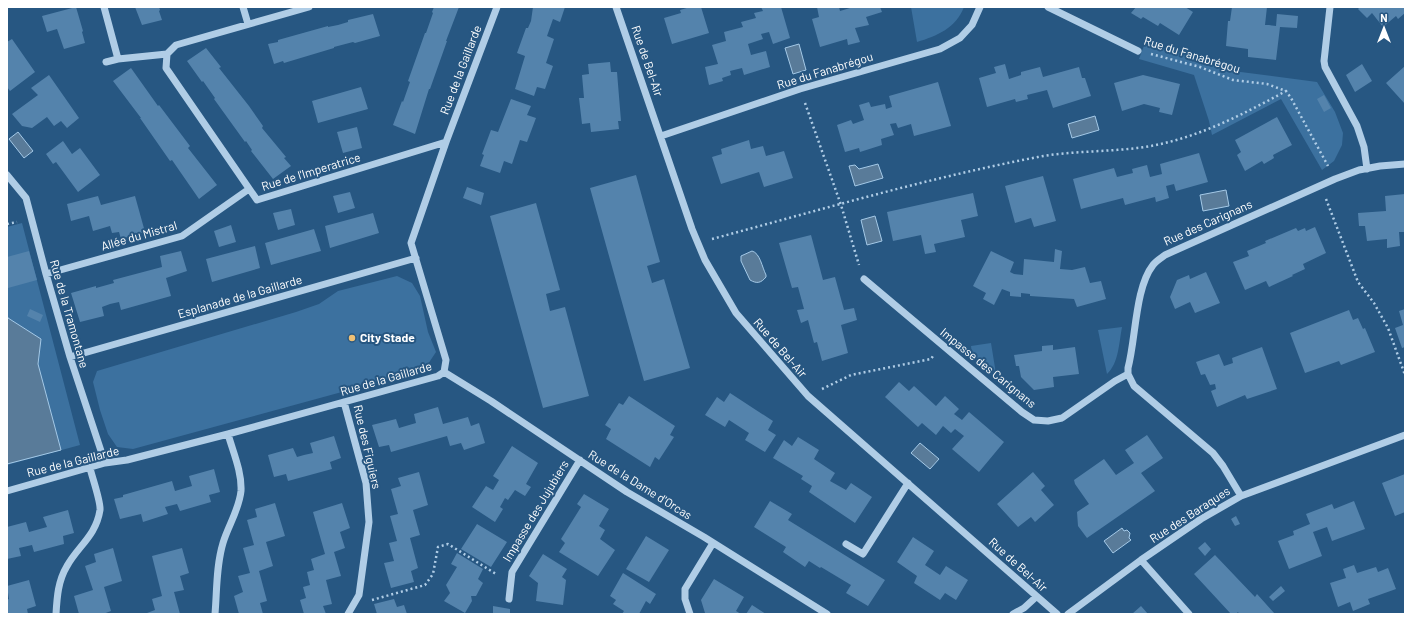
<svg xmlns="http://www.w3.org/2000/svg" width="1412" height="621" viewBox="0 0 1412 621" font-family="Barlow,sans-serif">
  <rect width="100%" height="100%" fill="#275782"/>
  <path fill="#3c719f" d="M911,7H964C956,28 937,36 917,42Z
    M1145,43L1207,59L1233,71L1317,82L1335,112L1343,133L1342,145L1334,161L1322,170L1281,99L1212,135L1209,121L1194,75L1139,59Z
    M22,223L80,445L7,465V227Z
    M397,276L412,283L420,296L428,332L436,352L426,367L415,372L133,449L117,447L108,434L100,410L93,382L97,371L296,312L319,304L338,291Z
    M1122,327C1119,342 1119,363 1107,374L1098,330Z
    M991,343L997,380C987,371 972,361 971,346Z"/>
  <path fill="#597b99" stroke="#a4c9e7" d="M799,44L806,70L793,74L785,48Z
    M1095,116L1099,130L1072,138L1068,124Z
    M18,132L33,151L24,158L9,139Z
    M878,164L883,178L855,186L849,166L855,165L859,169Z
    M1226,190L1229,206L1203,211L1200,195Z
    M875,216L882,241L867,245L861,220Z
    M752,251C760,253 762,267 766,275V277C761,283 757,284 750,280L741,261V256Z
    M7,316L8,318L41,339L38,364L61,450L7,464Z
    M920,443L939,459L930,469L911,453Z
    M1122,528L1124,531L1127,530L1130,533L1129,538L1131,540L1113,553L1104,541Z"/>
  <path fill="#5483ac" d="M76,7L83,31L82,32L85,43L64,49L57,29L47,32L42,16Z
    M135,7H159L160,10L159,11L162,20L142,25Z
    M434,7H459L446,41H447L430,89H429L415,134L393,125L402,101L403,102L410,82L408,81L425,33H426L433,13L432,12Z
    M533,7H565L560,22L553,19L547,36L554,39L546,63L553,66L545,89L537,87L534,96L515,89L525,56L517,53L526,28H528L531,21Z
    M690,7H701L709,33L672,44L664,18L681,13L680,10Z
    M761,7H781L790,38L773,44L769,32L761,34L763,39L748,44L751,55L766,51L770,67L744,75L742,68L730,71L731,75L722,78L723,81L709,85L705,67L718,64L712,45L726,41L724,32L743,27L741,22L756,18L754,13L763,11Z
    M817,7H839L840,11L850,8V7H880L882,12L866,17L869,25L855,28L860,42L848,45L847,39L820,47L812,19L819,17Z
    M1136,7H1185L1193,12L1179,35L1160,23L1158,26L1143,17L1141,19L1131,13Z
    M1232,7H1267L1265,25H1269L1276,26L1277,14L1298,16L1297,28L1280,27L1276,60L1248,57V49L1226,46L1228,21H1230Z
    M1360,7H1405V13L1398,19L1396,16L1383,27L1372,13L1367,18L1358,9Z
    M373,14L380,36L355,43L353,42L334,47V48L284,63L283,61L274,64L268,44L278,42V40L328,26V27L338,25L348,22V20Z
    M12,39L35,72L10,91L7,87V42Z
    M206,48L221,67L219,68L249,106L263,126L262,128L286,157L284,158L291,166L273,179L251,151L252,150L246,141L245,142L214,99L215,98L203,81L202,82L187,61Z
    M610,62L611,72H617L621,121H618L619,129L591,132L590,123L582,124L579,98H584L582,75L589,74L588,64Z
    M1005,64L1009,79L1021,75V72L1040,67L1043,77L1079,67L1082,78H1085L1091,96L1053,108L1047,90L1027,95L1028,99L1016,102L1015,99L987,107L979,78L996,73L994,67Z
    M1362,64L1372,81L1355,92L1346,75Z
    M1405,66V104L1386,83Z
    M131,68L158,106L159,105L190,146L188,148L217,185L199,199L172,160L170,161L140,118H141L113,81Z
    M49,75L79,118L67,128L61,121L54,126L47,117L32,128L22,126L12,114L38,95L31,88Z
    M1143,75L1180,84L1172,115L1159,112L1160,108L1144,104L1122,111L1114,83Z
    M938,82L951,126L914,136L911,124L898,128L896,123L890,124L894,135L881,139L882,145L860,152L859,148L845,152L837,125L851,120L853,124L864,120L859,105L869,102L871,107L885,104L886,109L892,107L889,96Z
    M361,87L368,109L318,123L312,101Z
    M1324,95L1331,108L1324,112L1317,99Z
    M511,99L531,106L527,115L536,118L527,142L520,140L512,164L504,161L500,173L480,166L484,155L482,154L491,130L498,132Z
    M1277,117L1292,145L1273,155L1274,158L1264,164L1262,161L1245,171L1237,155L1241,152L1235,140Z
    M357,127L362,148L343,153L337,132Z
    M749,140L751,149L763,146L766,156L784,151L793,178L764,187L759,172L721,184L712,157L722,154L721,149Z
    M63,141L72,154L80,148L100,175L78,192L56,162L53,164L46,154Z
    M1199,153L1208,182L1176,191L1174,184L1166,186L1169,198L1156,202L1155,197L1125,205L1123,198L1081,209L1073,179L1114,168L1117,177L1133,173L1132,169L1147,165L1150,177L1162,174L1160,164Z
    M636,175L660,262L647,266L652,283L664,279L690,368L644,381L590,188Z
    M1043,176L1056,221L1034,227L1031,218L1015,223L1005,186Z
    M467,187L484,193L481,205L463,198Z
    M350,192L355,208L338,213L333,196Z
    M973,193L978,216L961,220L965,237L934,244L936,252L925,254L921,235L893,241L887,212Z
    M1405,194V232H1399L1400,246L1387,248V239L1367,241L1365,226H1359L1358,213L1386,211L1385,196Z
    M98,196L101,205L135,196L145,232L121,239L119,232L112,233L110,226L93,231L89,216L71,221L67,204Z
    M536,203L560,290L546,294L550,311L565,307L589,396L543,408L490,216Z
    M291,209L295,225L278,230L273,213Z
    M373,213L379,233L330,248L325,226Z
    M231,225L236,242L219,247L214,231Z
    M1315,227L1326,253L1303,264L1305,269L1292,275L1293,276L1269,287L1266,281L1245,290L1233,262L1249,256L1247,251L1266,243L1265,241L1296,228L1298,231L1305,228L1306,231Z
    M314,229L321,251L271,265L265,243Z
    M811,235L823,280L835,277L844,310L854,308L857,320L841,325L848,353L822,361L817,342L814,343L808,320L801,323L797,310L804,309L798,287L792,288L779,243Z
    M255,246L260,268L212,282L206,259Z
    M1055,249L1062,251L1060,269L1072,270L1085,267L1090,283L1101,281L1106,299L1077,307L1074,299L1030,296V294L1021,293V297L1010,296V292L1002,289L994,305L983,299L986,293L973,286L991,251L1014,262L1010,272L1014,274L1023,275L1024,259L1054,262Z
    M29,251L37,280L8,288L7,257Z
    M181,251L187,271L166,278L171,296L121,310L119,302L110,304L102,307L104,316L80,322L71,293L96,286V288L114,283L113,280L162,267L160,256Z
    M1206,272L1220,303L1195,313L1190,302L1175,309L1170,297L1177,280L1189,275L1190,279Z
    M30,309L43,315L40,322L27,316Z
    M1405,309V347L1402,348L1395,328L1403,325L1399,311Z
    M1349,310L1353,320L1358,318L1363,329L1365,328L1375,352L1341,365L1339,361L1305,373L1290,333Z
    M1053,345V350L1075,347L1079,374L1053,377L1054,387L1034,390L1021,377L1019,366H1016L1014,355L1042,351V346Z
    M1262,347L1277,389L1247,399L1245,395L1217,407L1211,391L1216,389L1215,384L1210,385L1205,374L1201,375L1196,362L1219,354L1224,366L1233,363L1232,358Z
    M899,382L909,391L914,386L936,406L945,396L959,409L954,414L962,420L969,412L1004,442L979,472L952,449L964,436L955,429L951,433L943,426L936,435L922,423L918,427L885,397Z
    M730,393L773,421L768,430L776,435L765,452L745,440L749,433L729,420L725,427L705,415L717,397L724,402Z
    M629,396L675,426L670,435L674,437L659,460L655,457L650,467L606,439L611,429L605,425L619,403L623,405Z
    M438,407L443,424L468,417L471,426L479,423L485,443L464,450L461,443L450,446L447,436L391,452L389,445L379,447L372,425L396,419L399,428L416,423L414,414Z
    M1147,435L1163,458L1141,473L1155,491L1087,538L1078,526L1077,512L1089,504L1075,484L1074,480L1104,459L1116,475L1134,463L1125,450Z
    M334,436L341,458L330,462L332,469L288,481L286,474L274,477L268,455L293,448L297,457L304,455L313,453L310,443Z
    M798,437L819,450L814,459L835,473L830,481L846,490L851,483L872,497L855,523L809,492L812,486L801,479L803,476L773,458L784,440L792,446Z
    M512,446L538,463L526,484L531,487L525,496L515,490L508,500L505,498L500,507L503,509L495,522L472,507L486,486L493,490L499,480L493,476Z
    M214,469L220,492L209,495L211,502L180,511L177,504L165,507L168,514L143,522L141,514L120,519L114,499L123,497V495L172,481L175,491L192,486L189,476Z
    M419,472L428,505L413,510L420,535L410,538L418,568L411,571L414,582L391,588L384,563L394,561L389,543L397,541L390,516L398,514L391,489L401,486L398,478Z
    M1033,472L1045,486L1041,490L1054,505L1035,522L1031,517L1018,527L997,504Z
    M1405,474V512L1395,516L1382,483Z
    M584,494L609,509L599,526L605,530L600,539L615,550L598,576L559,552L565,543L561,539L581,507L577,504Z
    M770,501L792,514L788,520L885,580L868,606L846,593L851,585L821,567L820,568L809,561L805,567L783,552L786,547L754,527Z
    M1354,501L1365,529L1332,541L1327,527L1313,532L1322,556L1289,569L1278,541L1294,535L1293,531L1310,524L1306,514L1332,504L1334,509Z
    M275,503L285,536L266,542L273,566L259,571L267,601L260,603L263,614H239L234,596L243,592L238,576L250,573L243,548L254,545L247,520L257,517L255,509Z
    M342,503L350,528L340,532L345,548L334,552L341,576L326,580L332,604L323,606L326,614H304L300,600L306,598L303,587L310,585L307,572L314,570L311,559L325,554L313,512Z
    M68,510L74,533L63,536L64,544L34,552L32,545L19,548L21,556L7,559V527L26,522L29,532L47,527L43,517Z
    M1236,516L1240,524L1235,526L1231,519Z
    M477,524L507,542L491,567L461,549Z
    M646,536L669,550L649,582L626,569Z
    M913,537L934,551L925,565L940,575L946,566L968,580L956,600L945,593L940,600L914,583L917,576L897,562Z
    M1205,542L1211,549L1205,556L1198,548Z
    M113,548L122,581L104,587L111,611L103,614H79L74,596L93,590L85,566L96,562L94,554Z
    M182,548L189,573L180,576L184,590L174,592L180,614H148L147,613L155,610L152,599L162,596L152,556Z
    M457,553L483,569L478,579L483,583L476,596H471L472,601L465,613L444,601L450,593L446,585L457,567L451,564Z
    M543,554L567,569L562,577L566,580L563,605L536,601L538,583L529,576Z
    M1215,555L1255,597L1257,594L1275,614H1239L1238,612L1236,614H1231L1194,574Z
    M1354,565L1357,573L1376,567L1378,572L1388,568L1396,589L1368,599L1370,604L1353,611L1350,602L1338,607L1330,583L1346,578L1343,569Z
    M623,573L656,594L650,604L646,601L639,614H622L624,611L613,604L616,600L610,596Z
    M714,579L744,597L736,611L741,614L705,613L701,600Z
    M29,580L36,606L27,609L28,614H7V600L9,599L7,586Z
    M1281,586L1285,591L1273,601L1269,597Z
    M394,599L397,607L404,605L407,614H377L374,604Z
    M752,605L766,614H746Z
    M493,606L510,609V614H493Z
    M1141,606L1148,614H1132Z"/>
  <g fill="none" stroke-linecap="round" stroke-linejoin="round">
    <path stroke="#b0cde6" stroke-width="2.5" stroke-dasharray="2 3" stroke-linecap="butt" d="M1151,54L1200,67L1233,80L1267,84L1286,91L1291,98L1328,166
      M805,103L841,205L859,265
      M1326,199L1358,282L1374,303L1388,328L1405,375
      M7,224L17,222
      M712,239C820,210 927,178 1038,157C1070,151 1104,152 1137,148C1190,142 1240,116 1286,91
      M822,389L851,375L931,359L933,356
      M372,600L425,585L433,574L438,547L448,544L496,574"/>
    <path stroke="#b0cde6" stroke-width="7" d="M104,7L118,59
      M243,7L248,24
      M616,7L692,229L705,260L736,313L808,396L1057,614
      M1048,7L1138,51
      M1330,7L1324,61L1325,67L1357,126L1364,147L1367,169
      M167,54L166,68L257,200L446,142
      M106,62L118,59L167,54L176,45L309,7
      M661,136L800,89L940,49L960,38L972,25L980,7
      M7,175L26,198L46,274L70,357L105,463
      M46,274L182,236L249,189
      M864,279L1022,412L1034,420L1048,421L1062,418L1115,381L1128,374
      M70,357L416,258
      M444,372L491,401L627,492L704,537L827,614
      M344,402L366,483L369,522L359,595L348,614
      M7,491L105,463L127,460L228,434L438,376L444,372L446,360L411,243L446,142L497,7
      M1241,496L1223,466L1213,453L1134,386L1128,374V368C1136,338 1135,288 1153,265C1156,261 1161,258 1165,255L1335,179L1359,170L1380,166L1405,164
      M846,544L863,554L908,483
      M1141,560L1189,614
      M509,599L512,572L580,460
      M56,614C57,597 58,581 67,566C78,546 96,536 100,510C101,502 92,477 90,468
      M215,614C217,591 216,566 223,543C228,526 239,510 241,491C242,472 233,452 228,434
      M690,614L685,599V589L713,543
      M1013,614L1024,608L1036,597
      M1068,614L1141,560L1201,519L1241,496L1405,435"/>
  </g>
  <circle fill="#efc075" stroke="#275782" stroke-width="1.5" cx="352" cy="338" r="4"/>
  <g text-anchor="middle" stroke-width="4" stroke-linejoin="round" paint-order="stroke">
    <g font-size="12" fill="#fff" stroke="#275782">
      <text transform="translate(1192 55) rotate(17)" y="4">Rue du Fanabrégou</text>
      <text transform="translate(647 61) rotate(71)" y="4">Rue de Bel-Air</text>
      <text transform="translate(461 70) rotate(-69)" y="4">Rue de la Gaillarde</text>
      <text transform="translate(825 71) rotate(-17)" y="4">Rue du Fanabrégou</text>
      <text transform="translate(311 172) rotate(-17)" y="4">Rue de l'Imperatrice</text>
      <text transform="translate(1208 223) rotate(-24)" y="4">Rue des Carignans</text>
      <text transform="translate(139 236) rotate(-16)" y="4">Allée du Mistral</text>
      <text transform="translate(240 297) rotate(-16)" y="4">Esplanade de la Gaillarde</text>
      <text transform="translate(69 314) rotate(74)" y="4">Rue de la Tramontane</text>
      <text transform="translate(780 348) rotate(49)" y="4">Rue de Bel-Air</text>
      <text transform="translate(988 368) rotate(39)" y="4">Impasse des Carignans</text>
      <text transform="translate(386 379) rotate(-16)" y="4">Rue de la Gaillarde</text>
      <text transform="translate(367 447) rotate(77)" y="4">Rue des Figuiers</text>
      <text transform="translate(73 462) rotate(-14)" y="4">Rue de la Gaillarde</text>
      <text transform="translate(640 485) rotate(32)" y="4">Rue de la Dame d'Orcas</text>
      <text transform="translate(536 511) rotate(-59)" y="4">Impasse des Jujubiers</text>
      <text transform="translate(1190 515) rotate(-33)" y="4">Rue des Baraques</text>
      <text transform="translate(1018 565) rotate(42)" y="4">Rue de Bel-Air</text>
    </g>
    <g font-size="12" font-weight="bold" fill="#fff" stroke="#275782" text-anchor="start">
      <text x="360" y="342">City Stade</text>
    </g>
  </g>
  <rect width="1412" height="621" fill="none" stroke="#ffffff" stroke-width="16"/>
  <g transform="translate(1384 28)" stroke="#275782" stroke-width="3" paint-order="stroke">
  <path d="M0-3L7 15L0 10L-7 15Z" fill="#ffffff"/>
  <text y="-6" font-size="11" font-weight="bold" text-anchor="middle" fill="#ffffff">N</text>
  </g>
</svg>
